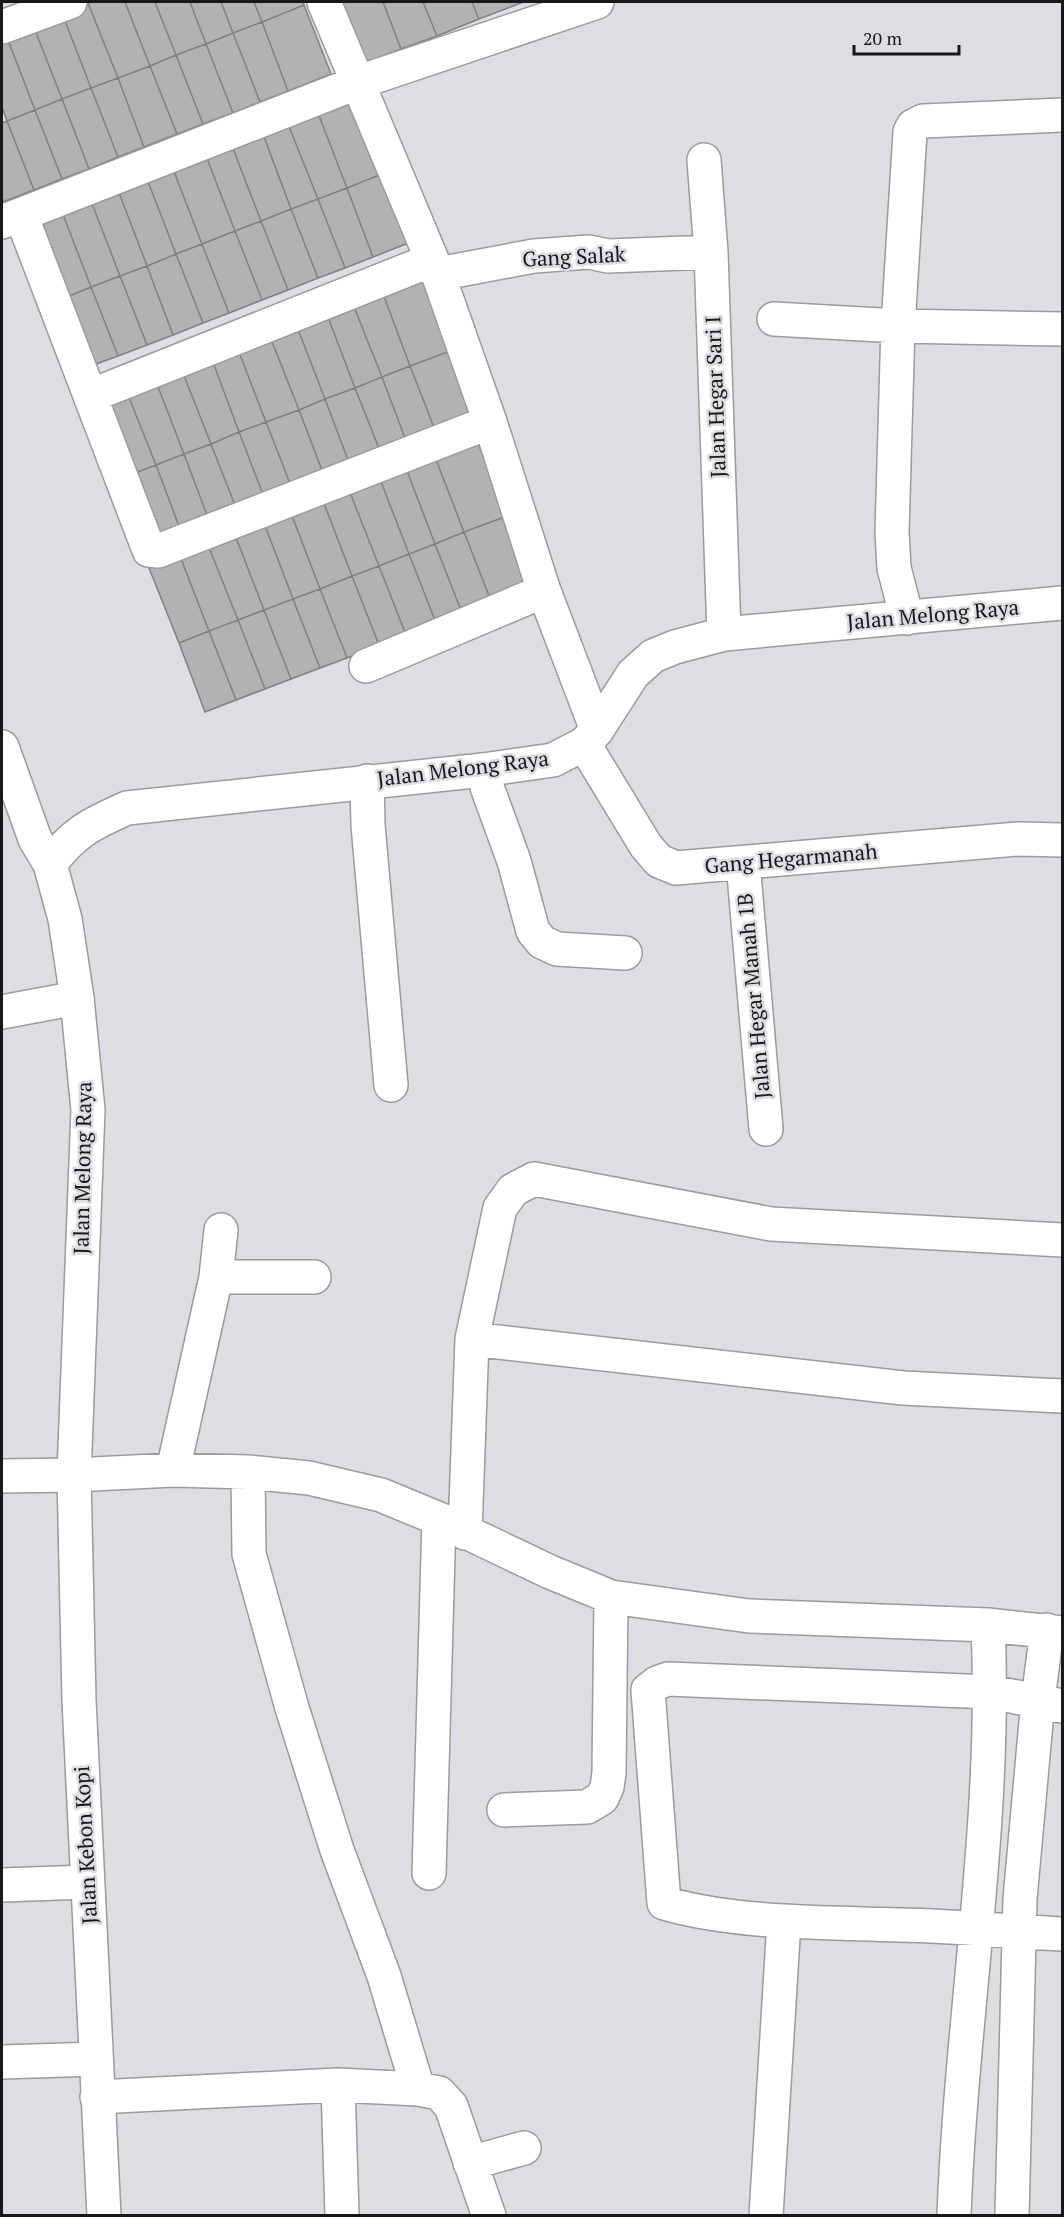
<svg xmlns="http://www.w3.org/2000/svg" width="1064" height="2217" viewBox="0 0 1064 2217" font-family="'PT Serif',serif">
  <rect width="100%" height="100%" fill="#dedee2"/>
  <path fill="#b3b1b3" stroke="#828082" stroke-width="1.5" d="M92,2H125L150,66L118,78L88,3Z
    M125,2H155L176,55L150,66Z
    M155,2H190L206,44L176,55Z
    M190,2H221L233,33L206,44Z
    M221,2H254L262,22L233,33Z
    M254,2H303L304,5L262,22Z
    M333,2H383L401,49L358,66Z
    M383,2H423L437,36L401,49Z
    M423,2H472L479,19L437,36Z
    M472,2H520L521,3L479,19Z
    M88,3L118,78L91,88L62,13Z
    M304,5L331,74L288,91L262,22Z
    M62,13L91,88L62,99L33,25Z
    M262,22L288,91L260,102L233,33Z
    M33,25L62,99L35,110L6,35Z
    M233,33L260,102L233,113L206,44Z
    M6,35L35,110L7,121L2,107V36Z
    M206,44L233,113L203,124L176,55Z
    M176,55L203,124L177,134L150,66Z
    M150,66L177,134L144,147L118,78Z
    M118,78L144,147L118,157L91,88Z
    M91,88L118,157L89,169L62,99Z
    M360,96L389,171L347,188L318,113Z
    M62,99L89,169L62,179L35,110Z
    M35,110L62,179L34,190L7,121Z
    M318,113L347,188L318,199L288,124Z
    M7,121L34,190L3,202L2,197V123Z
    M288,124L318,199L291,209L263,134Z
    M263,134L291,209L261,221L232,146Z
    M232,146L261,221L235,231L206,156Z
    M206,156L235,231L202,244L173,169Z
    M173,169L202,244L176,254L147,179Z
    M389,171L416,240L373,257L347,188Z
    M147,179L176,254L147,266L118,190Z
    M347,188L373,257L345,268L318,199Z
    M118,190L147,266L120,276L91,201Z
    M318,199L345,268L318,278L291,209Z
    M91,201L120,276L91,287L62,212Z
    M291,209L318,278L288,290L261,221Z
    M62,212L91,287L62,299L32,223Z
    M261,221L288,290L262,300L235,231Z
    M235,231L262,300L229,313L202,244Z
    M202,244L229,313L203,323L176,254Z
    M176,254L203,323L173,335L147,266Z
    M147,266L173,335L147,345L120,276Z
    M424,274L453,350L410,366L382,291Z
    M120,276L147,345L118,356L91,287Z
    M91,287L118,356L88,367L62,299Z
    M382,291L410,366L382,377L352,302Z
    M352,302L382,377L355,388L326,312Z
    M326,312L355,388L325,399L296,324Z
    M296,324L325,399L299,410L269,334Z
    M269,334L299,410L266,422L237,347Z
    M237,347L266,422L239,432L211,357Z
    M453,350L480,419L437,435L410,366Z
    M211,357L239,432L211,444L181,368Z
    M410,366L437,435L408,446L382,377Z
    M181,368L211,444L184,454L155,379Z
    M382,377L408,446L382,456L355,388Z
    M155,379L184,454L156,465L126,390Z
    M355,388L382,456L351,468L325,399Z
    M126,390L156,465L125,477L96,402Z
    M325,399L351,468L325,478L299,410Z
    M299,410L325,478L293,491L266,422Z
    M266,422L293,491L266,502L239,432Z
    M239,432L266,502L238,513L211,444Z
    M477,441L507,516L464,532L435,457Z
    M211,444L238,513L210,523L184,454Z
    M184,454L210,523L182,534L156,465Z
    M435,457L464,532L435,544L406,468Z
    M156,465L182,534L152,546L125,477Z
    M406,468L435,544L409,554L380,479Z
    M380,479L409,554L379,566L349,490Z
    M349,490L379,566L352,576L323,501Z
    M323,501L352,576L320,589L291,513Z
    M291,513L320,589L293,599L264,523Z
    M507,516L533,585L491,601L464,532Z
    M264,523L293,599L264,610L235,535Z
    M464,532L491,601L462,613L435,544Z
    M235,535L264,610L238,620L208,545Z
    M435,544L462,613L436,623L409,554Z
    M208,545L238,620L209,631L180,556Z
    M409,554L436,623L406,635L379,566Z
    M180,556L209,631L179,643L149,568Z
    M379,566L406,635L379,645L352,576Z
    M352,576L379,645L347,658L320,589Z
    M320,589L347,658L320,668L293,599Z
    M293,599L320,668L291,679L264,610Z
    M264,610L291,679L265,689L238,620Z
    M238,620L265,689L236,700L209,631Z
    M209,631L236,700L205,712L179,643Z"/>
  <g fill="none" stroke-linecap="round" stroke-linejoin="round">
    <g stroke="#9b9b9e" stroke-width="36">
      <path id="minor" d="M324,2L438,274L490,422L544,591L597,730
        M2,27L70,2
        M704,160L711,252L724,634
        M21,215L149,550L158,551L490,422
        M2,222L359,82L597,2
        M438,274L534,256L589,252L608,256L711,252
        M774,319L898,326L1062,329
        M90,396L432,260
        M907,618L894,568L892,532L898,326L910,132L913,126L923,121L1062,115
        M366,666L544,591
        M584,744L646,846L659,861L676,868L1018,839L1062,840
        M483,770L487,787L514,861L533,931L542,942L557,949L625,953
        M367,781L368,825L391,1085
        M743,863L766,1129
        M2,1012L77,998
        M216,1277H314
        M472,1339L903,1388L1062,1396
        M173,1470L216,1277L221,1230
        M248,1472L249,1554L292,1708L337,1850L384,1976L418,2089
        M74,1475L173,1470L248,1472L309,1478L381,1495L439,1519L550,1572L611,1597L749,1616L988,1625L1062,1633
        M465,1533L472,1339L500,1208L513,1190L534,1179L771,1224L1062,1240
        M1062,1706L991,1692L668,1679L657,1683L648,1690L664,1903C736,1924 824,1922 899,1925C954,1926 1008,1931 1062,1934
        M504,1810L587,1807L602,1798L607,1787L609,1773L611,1597
        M429,1873L439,1519
        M2,1885L87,1882
        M2,2062L96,2059
        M338,2085L342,2216
        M97,2097L338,2085L418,2089L439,2093L451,2106L489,2216
        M470,2163L524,2148
        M766,2216L784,1921
        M954,2216C961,2019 997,1822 988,1625
        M1012,2216L1020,1899L1038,1700L1047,1630"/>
    </g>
    <g stroke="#9b9b9e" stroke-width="36">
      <path id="major" d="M2,747L35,839L50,864L65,919L77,998L88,1110L74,1475L79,1700L104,2216
        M50,864C74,832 91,824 127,808L483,770L553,760L584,744L597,730L633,674L653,656L675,647L724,634L1062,603
        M2,1476L74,1475"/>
    </g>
    <use href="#minor" stroke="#fff" stroke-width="33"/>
    <use href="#major" stroke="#fff" stroke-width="33"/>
  </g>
  <g text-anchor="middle" stroke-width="5" stroke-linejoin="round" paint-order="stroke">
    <g font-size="21" fill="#171819" stroke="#dedee2">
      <text transform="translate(574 257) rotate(-3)" y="7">Gang Salak</text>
      <text transform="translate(716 397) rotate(-92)" y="7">Jalan Hegar Sari I</text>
      <text transform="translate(933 615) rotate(-5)" y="7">Jalan Melong Raya</text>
      <text transform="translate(463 769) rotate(-7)" y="7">Jalan Melong Raya</text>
      <text transform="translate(791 859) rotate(-5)" y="7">Gang Hegarmanah</text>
      <text transform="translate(754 996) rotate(-95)" y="7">Jalan Hegar Manah 1B</text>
      <text transform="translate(83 1168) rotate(-89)" y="7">Jalan Melong Raya</text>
      <text transform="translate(86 1845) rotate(-93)" y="7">Jalan Kebon Kopi</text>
    </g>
  </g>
  <rect width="1064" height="2217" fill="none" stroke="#171819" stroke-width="6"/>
  <path d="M854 45v9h105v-9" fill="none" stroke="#171819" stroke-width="3"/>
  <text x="863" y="45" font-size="18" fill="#171819" stroke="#dedee2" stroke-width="4.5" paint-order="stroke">20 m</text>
</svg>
